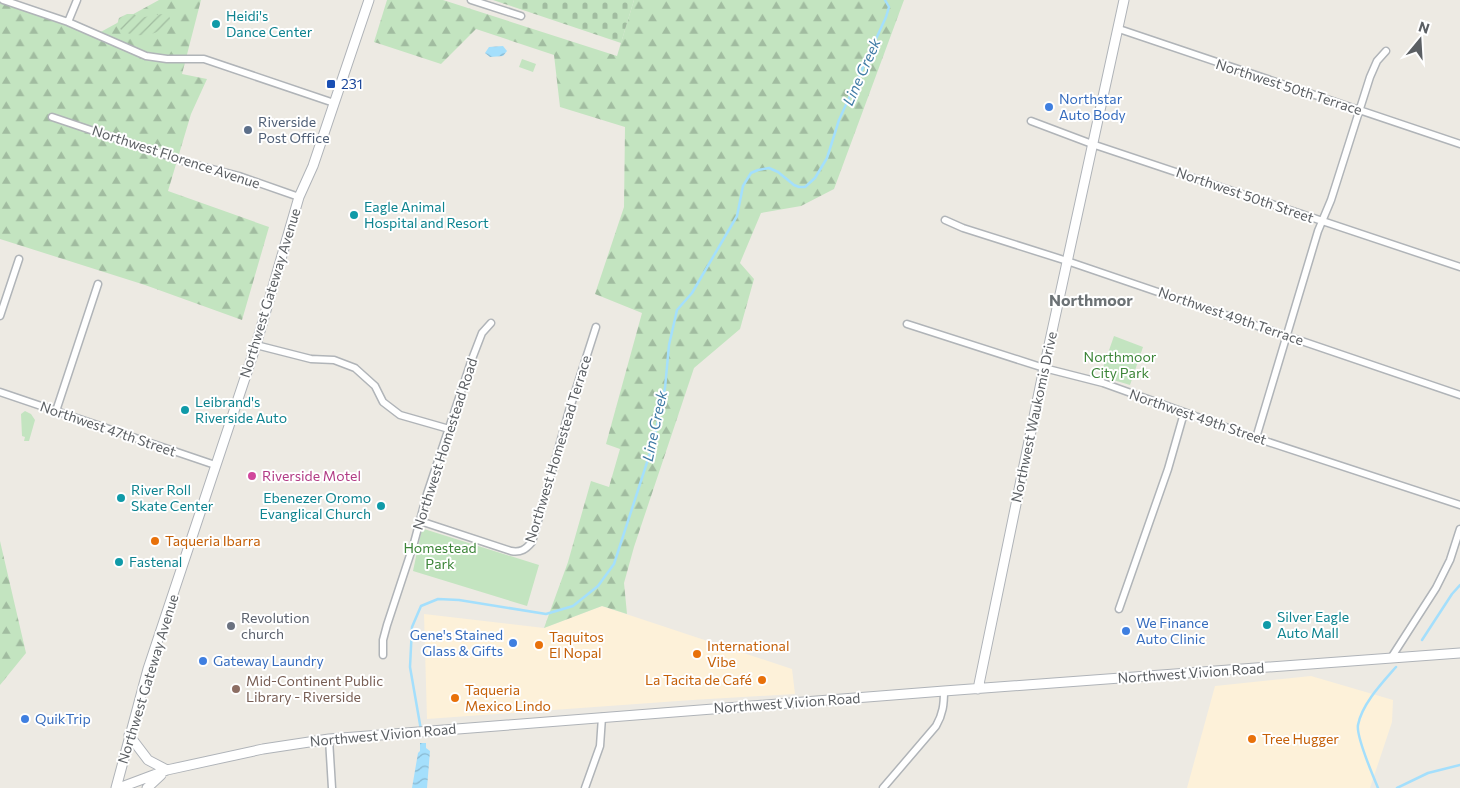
<svg xmlns="http://www.w3.org/2000/svg" width="1460" height="788" viewBox="0 0 1460 788" font-family="Commissioner,sans-serif">
  <defs>
    <pattern id="forest-firs" width="22" height="20" patternUnits="userSpaceOnUse" patternTransform="scale(1.25)"><rect width="22" height="20" fill="#c3e4c0"/><path d="M5 1l3.5 6h-7zM16 11l3.5 6h-7z" fill="#a1bca0"/></pattern>
    <pattern id="cemetery-stones" width="16" height="16" patternUnits="userSpaceOnUse" patternTransform="scale(1.25)"><rect width="16" height="16" fill="#c3e4c0"/><path d="M2 7V4a2 2 0 0 1 4 0v3zM10 15v-3a2 2 0 0 1 4 0v3z" fill="#a1bca0"/></pattern>
    <pattern id="garden-furrows" width="10" height="10" patternUnits="userSpaceOnUse" patternTransform="scale(1.25)"><rect width="10" height="10" fill="#c3e4c0"/><path d="M-1 1l2-2M0 10L10 0M9 11l2-2" fill="none" stroke="#a1bca0"/></pattern>
    <pattern id="water-waves" width="16" height="10" patternUnits="userSpaceOnUse" patternTransform="scale(1.25)"><rect width="16" height="10" fill="#a4dffc"/><path d="M0 5q4-4 8 0t8 0" fill="none" stroke="#89b8d0"/></pattern>
  </defs>
  <rect width="100%" height="100%" fill="#edeae3"/>
  <path fill="#fdf1d9" d="M602,606L792,669L795,694L692,700L427,719L424,614L544,628Z
    M1311,676L1393,700L1392,722L1370,788H1187L1215,686Z"/>
  <path fill="url(#forest-firs)" d="M0,0H14L34,11L97,34L159,0H201L182,74L207,79L191,114L168,191L269,227L242,320L145,285L0,239Z
    M387,0H443L617,56L634,0H904L834,189L801,206L761,213L740,263L754,279L740,329L694,368L634,547L624,583L627,614L602,606L544,628L568,562L591,481L609,487L620,449L606,444L642,313L595,294L624,207L625,127L560,107L554,55L476,29L441,64L374,42Z
    M0,541L26,653L0,685Z"/>
  <path fill="url(#cemetery-stones)" d="M493,0H634L621,43Z"/>
  <path fill="#c3e4c0" d="M522,59L536,64L533,72L519,67Z
    M1114,336L1143,347L1130,385L1100,376Z
    M25,411L31,414L35,420L29,441H24L25,437L22,436L21,414Z
    M424,529L539,565L527,606L413,571L421,533Z"/>
  <path fill="url(#garden-furrows)" d="M127,14H134L139,18L162,14L169,16L171,21C163,37 126,41 117,25L119,18Z"/>
  <path fill="url(#water-waves)" d="M503,46L507,51L503,56L490,57L485,53L489,47Z
    M420,743H426V748L430,751L427,788H412L418,753L420,751Z"/>
  <g fill="none" stroke-linecap="round" stroke-linejoin="round">
    <path stroke="#a4dffc" stroke-width="2.5" d="M1422,640L1452,594L1460,585
      M421,730L410,667L412,627L421,606L438,599L459,600L546,614L573,606L598,586L614,564L653,444L665,388L669,345L677,310L692,293L737,216L743,186L751,173L758,170L769,168L778,172L794,185L799,187H805L815,178L827,158L839,120L886,17L889,7L885,0
      M1378,788C1373,776 1356,736 1358,725C1362,704 1382,683 1396,667
      M1397,788L1428,773L1460,765"/>
    <g stroke="#b0b4b8" stroke-width="9">
      <path id="street" d="M3,0L68,22L146,56L167,59H204L334,103
        M471,0L521,16
        M68,22L77,0
        M1119,29L1460,144
        M52,117L189,163L239,176L299,197
        M1031,121L1092,144L1460,267
        M945,220L963,228L1067,261L1460,395
        M0,316L19,259
        M907,324L1044,368L1103,383L1256,438L1460,505
        M256,345L311,359L334,360L355,368L375,386L383,402L400,415L449,429
        M0,392L215,465
        M56,411L98,284
        M1256,438L1318,231L1331,200L1370,77L1377,61L1386,51
        M420,521L511,551C521,553 526,549 532,542L569,411L596,327
        M1119,609L1168,469L1184,413
        M383,655V640L387,625L414,543L427,494L472,359L482,333L491,323
        M1391,658L1436,588L1450,560L1460,529
        M329,739L332,788
        M585,788L600,746L602,717
        M883,788L936,726C943,714 944,704 944,691"/>
    </g>
    <g stroke="#afb3b8" stroke-width="11">
      <path id="secondary" d="M978,689L1044,368L1124,0
        M129,735L148,760L167,770
        M116,788L148,669L256,345L299,197L313,166L369,0
        M119,788L167,770L263,749L329,739L944,691L1460,653
        M147,788L161,775"/>
    </g>
    <use href="#street" stroke="#fff" stroke-width="6"/>
    <use href="#secondary" stroke="#fff" stroke-width="9"/>
  </g>
  <g fill="#0f9aa8" stroke="#fff" stroke-width="2">
    <circle cx="216" cy="24" r="5"/>
    <circle cx="354" cy="215" r="5"/>
    <circle cx="185" cy="410" r="5"/>
    <circle cx="121" cy="498" r="5"/>
    <circle cx="381" cy="506" r="5"/>
    <circle cx="119" cy="562" r="5"/>
    <circle cx="1267" cy="625" r="5"/>
  </g>
  <rect fill="#1a4fb4" stroke="#fff" stroke-width="2" x="326" y="79" width="10" height="10" rx="2.5"/>
  <g fill="#3f7fe0" stroke="#fff" stroke-width="2">
    <circle cx="1049" cy="107" r="5"/>
    <circle cx="1126" cy="631" r="5"/>
    <circle cx="513" cy="643" r="5"/>
    <circle cx="203" cy="661" r="5"/>
    <circle cx="25" cy="719" r="5"/>
  </g>
  <circle fill="#5c6f8a" stroke="#fff" stroke-width="2" cx="248" cy="130" r="5"/>
  <circle fill="#d1479c" stroke="#fff" stroke-width="2" cx="252" cy="476" r="5"/>
  <g fill="#e8710a" stroke="#fff" stroke-width="2">
    <circle cx="155" cy="541" r="5"/>
    <circle cx="539" cy="645" r="5"/>
    <circle cx="697" cy="654" r="5"/>
    <circle cx="762" cy="680" r="5"/>
    <circle cx="455" cy="698" r="5"/>
    <circle cx="1252" cy="739" r="5"/>
  </g>
  <circle fill="#6b7280" stroke="#fff" stroke-width="2" cx="231" cy="626" r="5"/>
  <circle fill="#8d6e63" stroke="#fff" stroke-width="2" cx="236" cy="689" r="5"/>
  <g text-anchor="middle" stroke-width="4" stroke-linejoin="round" paint-order="stroke">
    <g font-size="14" fill="#0d838f" stroke="#fff" text-anchor="start">
      <text x="226" y="21">Heidi's<tspan x="226" dy="16">Dance Center</tspan></text>
      <text x="364" y="212">Eagle Animal<tspan x="364" dy="16">Hospital and Resort</tspan></text>
      <text x="195" y="407">Leibrand's<tspan x="195" dy="16">Riverside Auto</tspan></text>
      <text x="131" y="495">River Roll<tspan x="131" dy="16">Skate Center</tspan></text>
      <text x="371" y="503" text-anchor="end">Ebenezer Oromo<tspan x="371" dy="16">Evanglical Church</tspan></text>
      <text x="129" y="567">Fastenal</text>
      <text x="1277" y="622">Silver Eagle<tspan x="1277" dy="16">Auto Mall</tspan></text>
    </g>
    <g font-size="14" fill="#164399" stroke="#fff" text-anchor="start">
      <text x="341" y="89">231</text>
    </g>
    <g font-size="14" fill="#5b5f63" stroke="#fff">
      <text transform="translate(1289 87) rotate(18)" y="5">Northwest 50th Terrace</text>
      <text transform="translate(176 157) rotate(18)" y="5">Northwest Florence Avenue</text>
      <text transform="translate(1245 195) rotate(19)" y="5">Northwest 50th Street</text>
      <text transform="translate(270 293) rotate(-73)" y="5">Northwest Gateway Avenue</text>
      <text transform="translate(1231 316) rotate(19)" y="5">Northwest 49th Terrace</text>
      <text transform="translate(1034 417) rotate(-78)" y="5">Northwest Waukomis Drive</text>
      <text transform="translate(1198 417) rotate(19)" y="5">Northwest 49th Street</text>
      <text transform="translate(108 429) rotate(19)" y="5">Northwest 47th Street</text>
      <text transform="translate(445 444) rotate(-72)" y="5">Northwest Homestead Road</text>
      <text transform="translate(558 449) rotate(-73)" y="5">Northwest Homestead Terrace</text>
      <text transform="translate(1191 673) rotate(-4)" y="5">Northwest Vivion Road</text>
      <text transform="translate(148 679) rotate(-73)" y="5">Northwest Gateway Avenue</text>
      <text transform="translate(787 703) rotate(-4)" y="5">Northwest Vivion Road</text>
      <text transform="translate(383 735) rotate(-5)" y="5">Northwest Vivion Road</text>
    </g>
    <g font-size="14" fill="#366cbe" stroke="#fff" text-anchor="start">
      <text x="1059" y="104">Northstar<tspan x="1059" dy="16">Auto Body</tspan></text>
      <text x="1136" y="628">We Finance<tspan x="1136" dy="16">Auto Clinic</tspan></text>
      <text x="503" y="640" text-anchor="end">Gene's Stained<tspan x="503" dy="16">Glass &amp; Gifts</tspan></text>
      <text x="213" y="666">Gateway Laundry</text>
      <text x="35" y="724">QuikTrip</text>
    </g>
    <g font-size="14" fill="#4e5e75" stroke="#fff" text-anchor="start">
      <text x="258" y="127">Riverside<tspan x="258" dy="16">Post Office</tspan></text>
    </g>
    <g font-size="14" fill="#3c8538" stroke="#fff">
      <text x="1120" y="362">Northmoor<tspan x="1120" dy="16">City Park</tspan></text>
      <text x="440" y="553">Homestead<tspan x="440" dy="16">Park</tspan></text>
    </g>
    <g font-size="14" fill="#b23c85" stroke="#fff" text-anchor="start">
      <text x="262" y="481">Riverside Motel</text>
    </g>
    <g font-size="14" fill="#c56008" stroke="#fff" text-anchor="start">
      <text x="165" y="546">Taqueria Ibarra</text>
      <text x="549" y="642">Taquitos<tspan x="549" dy="16">El Nopal</tspan></text>
      <text x="707" y="651">International<tspan x="707" dy="16">Vibe</tspan></text>
      <text x="752" y="685" text-anchor="end">La Tacita de Café</text>
      <text x="465" y="695">Taqueria<tspan x="465" dy="16">Mexico Lindo</tspan></text>
      <text x="1262" y="744">Tree Hugger</text>
    </g>
    <g font-size="14" fill="#5b616d" stroke="#fff" text-anchor="start">
      <text x="241" y="623">Revolution<tspan x="241" dy="16">church</tspan></text>
    </g>
    <g font-size="14" fill="#785e54" stroke="#fff" text-anchor="start">
      <text x="246" y="686">Mid-Continent Public<tspan x="246" dy="16">Library - Riverside</tspan></text>
    </g>
    <g font-size="15" font-style="italic" fill="#3f7ba5" stroke="#fff">
      <text transform="translate(862 72) rotate(-66)" y="5">Line Creek</text>
      <text transform="translate(655 426) rotate(-78)" y="5">Line Creek</text>
    </g>
    <g font-size="16" font-weight="bold" fill="#6c7275" stroke="#fff">
      <text x="1091" y="306">Northmoor</text>
    </g>
  </g>
  <g transform="translate(1420 40) rotate(18)" stroke="#ffffff" stroke-width="4" paint-order="stroke">
  <path d="M0-4L9 19L0 12L-9 19Z" fill="#5b5f63"/>
  <text y="-8" font-size="14" font-weight="bold" text-anchor="middle" fill="#5b5f63">N</text>
  </g>
</svg>
